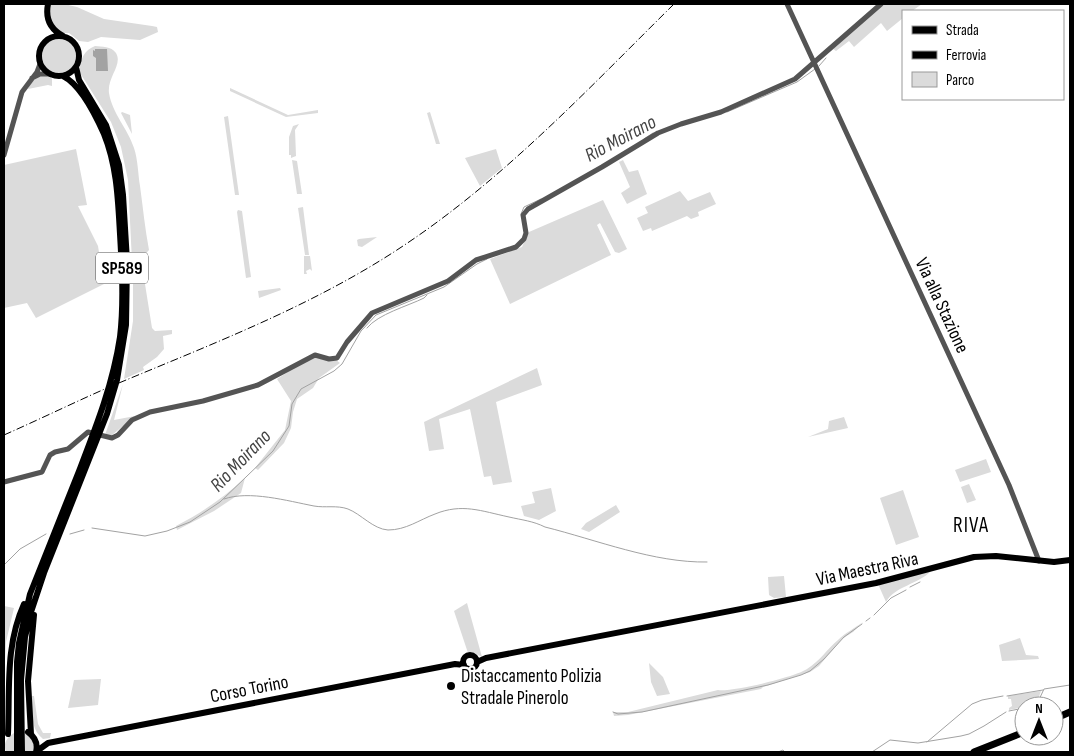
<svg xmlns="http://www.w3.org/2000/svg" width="1074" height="756" viewBox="0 0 1074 756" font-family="'Sofia Sans Condensed',sans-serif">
  <rect width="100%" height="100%" fill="#fff"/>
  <path fill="#dbdbdb" d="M49,4H64L77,7L104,19L152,26L157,27L158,32L140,40L101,37L88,42L79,41L69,33H63L56,30L50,19Z
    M883,4H922L912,11H903V18L887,31L881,23L854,47L849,41L836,51L833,49Z
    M42 56a17 17 0 1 1 34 0a17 17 0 1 1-34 0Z
    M95,46C102,47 111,46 116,53C123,65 107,77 109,93C112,113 128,129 134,148C138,160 138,174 140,186C143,208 145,229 149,250L141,259L152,328L155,331L172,330V334L163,336L164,349L157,357L143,367L144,370L124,379L133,321V282L128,180L121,147L111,122L80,73C79,61 84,50 95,46Z
    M43,75H49L52,79V86L48,85L28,89C30,81 36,78 43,75Z
    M230,88L288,115L318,110V113L286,117L230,91Z
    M122,112L130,115L132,134L121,113Z
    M430,112L440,144H436L427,113Z
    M228,116L239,195H235L224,117Z
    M299,124L295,130L296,156L291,158V155H289V137L293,126Z
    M76,149L87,205L78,206L98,246L104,284L36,318L27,303L4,308V165Z
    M496,149L502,168L480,186L465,158Z
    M292,160L297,161L302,194H297Z
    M623,160L629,172L638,170L647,194L627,204L621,193L630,187L619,162Z
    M680,191L688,201L710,192L716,204L698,212L699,216L691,219L687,216L652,231L651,228L643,231L637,218L648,213L645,207Z
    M603,200L627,249L619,253L615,252L600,223L597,225L611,255L510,304L490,259L522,247L529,232Z
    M303,207L309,255H305L298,208Z
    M238,210L242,211L251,277L246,278L237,212Z
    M377,237L362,247L358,246L357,240L359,239Z
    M304,256H310L312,271L310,269L306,271L307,274H304Z
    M280,288L281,290L259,298L258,291Z
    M315,356L336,360L340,363L319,378L313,388L297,399L293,412L291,428L284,443L258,470L255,468L285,430L291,401L277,379L308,359Z
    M537,368L542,385L496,402L512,482L493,485L491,476L484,477L470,409L439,419L444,449L429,451L424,422Z
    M123,384L114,420L135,416L112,435H105Z
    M844,417L848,428L808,437L828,429L829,421Z
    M986,459L991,472L960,482L955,470Z
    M245,478L241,493L214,511L177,530L176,526C203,512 223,498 245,478Z
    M969,484L976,500L967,503L961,487Z
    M551,488L556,511L539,520L524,516L521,506L535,503L532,492Z
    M903,490L919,537L896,545L880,498Z
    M616,505L620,512L589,532L581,529L586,523Z
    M931,571C919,584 895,586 886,602L878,584Z
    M784,576L786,597L774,598L769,595L768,577Z
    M467,603L482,657L474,653H468L454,611Z
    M4,606L14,608L6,642L4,678Z
    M863,622L853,632L842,639L819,666L810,672L763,687L761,689L628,715L614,716L613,712H628L718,690C733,692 795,677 807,669C820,661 827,649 838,640C845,633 855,628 863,622Z
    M1020,638L1026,655L1038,656L1039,659L1002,661L999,645Z
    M649,663L663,677L670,694L657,696L651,682Z
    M101,679L98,705L68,708L74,680Z
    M1041,691L1036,705L1024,706V707L1009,710V708L1012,706L1011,699H1008V696Z
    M32,696H34L38,724L43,733H51L50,738L43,739C30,729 32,712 32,696Z
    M14,733V752H6C3,744 6,738 14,733Z
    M25,733C32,737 35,744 33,752H25Z"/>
  <path fill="#a2a2a2" d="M95,49H107L108,71H96V58L93,56V50L95,51Z"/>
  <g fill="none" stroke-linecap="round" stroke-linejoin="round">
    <path stroke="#a2a2a2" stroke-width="1" d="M819,66L826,58
      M727,112L797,82L815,69
      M644,139L653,133
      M521,214L524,207L541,199
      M367,328C378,314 408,306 424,298L427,295
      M224,499C249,490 288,501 314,506C325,508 337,505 348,509C361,514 373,529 388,530C406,530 419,520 435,514C462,503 481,511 509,517C522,520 533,521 545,527C597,540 654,563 707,562
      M92,528L145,536L167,531L190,522L220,502L273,451L289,426L292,404L301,389L334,371L342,364L361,331L376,315L444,287L477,264L487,259
      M70,534L84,530
      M4,565L20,549L46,534
      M910,587L920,582
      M874,615L891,598L906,590
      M866,621L870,618
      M1007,696L1043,690
      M1036,706L1044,689L1070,685
      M1009,711L1024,708
      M613,712L618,714L642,712L768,685L801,675L810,671L824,659L844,637L862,624
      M927,742L972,704L982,700L1003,696
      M778,752L783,750L785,752
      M872,752L890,740L918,743L961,736L969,734L984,726L1006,712"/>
    <path stroke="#545454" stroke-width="5" d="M787,4L1009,485L1039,561
      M32,78L40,74H50
      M4,155L22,92L37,72L40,64
      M4,482L42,472L50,455L55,452L68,449L88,432L112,438L118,435L132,420L150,412L203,401L258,385L315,355L329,359L337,358L347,342L372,313L448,281L476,260L516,247L524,239L526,233L523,215L528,209L602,167L658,133L681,124L721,112L795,79L881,4"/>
    <path stroke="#000" stroke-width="6" d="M48,4C45,19 50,29 63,36
      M39 56a20 20 0 1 1 40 0a20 20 0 1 1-40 0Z
      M463 662a7 7 0 1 1 14 0a7 7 0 1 1-14 0Z
      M477,662L486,658L876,583L974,557L996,556L1054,562L1070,560
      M28,732C35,737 38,744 36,752
      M8,734C10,689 5,646 24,604
      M31,734L28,681L34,615
      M37,751L48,743L455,664L464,665
      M17,752V662L19,643L30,594C46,553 63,512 79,471C96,427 113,384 120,337C124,303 122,268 120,234C118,200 117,166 104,134C96,116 81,85 63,76
      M22,752L21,680L25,637L31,612L44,573L107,414L117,380L126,325L127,261L123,195L119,165L106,125L79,80L76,67"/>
    <path stroke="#000" stroke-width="7" d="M1054,719L1070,712
      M974,752L1024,732"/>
    <path stroke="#000" stroke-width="1" stroke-dasharray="8 2.5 1 2.5" stroke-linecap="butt" d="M4,435C38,420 73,403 107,388C209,345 314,306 406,244C506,177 589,88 674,4"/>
  </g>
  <circle fill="#000" stroke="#fff" stroke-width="2" cx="451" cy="686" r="5"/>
  <g text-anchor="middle" stroke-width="5" stroke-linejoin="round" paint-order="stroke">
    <rect fill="#fff" stroke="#4c4c4c" stroke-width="1" x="96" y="252.5" width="52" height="31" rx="4"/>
    <g font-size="18" font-weight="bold" fill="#000">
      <text x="122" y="274">SP589</text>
    </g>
    <g font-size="19" fill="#000" stroke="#fff">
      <text transform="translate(943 305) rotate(65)" y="7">Via alla Stazione</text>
      <text transform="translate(867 568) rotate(-12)" y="7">Via Maestra Riva</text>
      <text transform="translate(249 688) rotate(-11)" y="7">Corso Torino</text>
    </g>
    <g font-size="19" fill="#000" stroke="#fff" text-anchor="start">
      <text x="461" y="682">Distaccamento Polizia<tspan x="461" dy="22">Stradale Pinerolo</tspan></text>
    </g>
    <g font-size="20" font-style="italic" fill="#434343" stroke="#fff">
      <text transform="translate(620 138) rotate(-28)" y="7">Rio Moirano</text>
      <text transform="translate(240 460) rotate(-46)" y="7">Rio Moirano</text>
    </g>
    <g font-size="21" letter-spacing="1" fill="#000" stroke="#fff">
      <text x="971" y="532">RIVA</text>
    </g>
  </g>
  <rect width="1074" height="756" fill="none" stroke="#000000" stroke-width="10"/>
  <rect x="902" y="10" width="162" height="90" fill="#ffffff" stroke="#999999"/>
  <rect x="912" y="26" width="25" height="8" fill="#000000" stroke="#999999"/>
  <text x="946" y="35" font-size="15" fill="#000000">Strada</text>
  <rect x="912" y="51" width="25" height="8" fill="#000000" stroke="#999999"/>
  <text x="946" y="60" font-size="15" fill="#000000">Ferrovia</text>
  <rect x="912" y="72" width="25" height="15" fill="#dbdbdb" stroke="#999999"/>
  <text x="946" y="85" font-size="15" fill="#000000">Parco</text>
  <g transform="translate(1039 721)"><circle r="24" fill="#ffffff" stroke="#999999"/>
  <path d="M0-4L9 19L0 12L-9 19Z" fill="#000000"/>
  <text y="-8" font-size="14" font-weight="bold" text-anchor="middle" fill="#000000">N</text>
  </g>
</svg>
